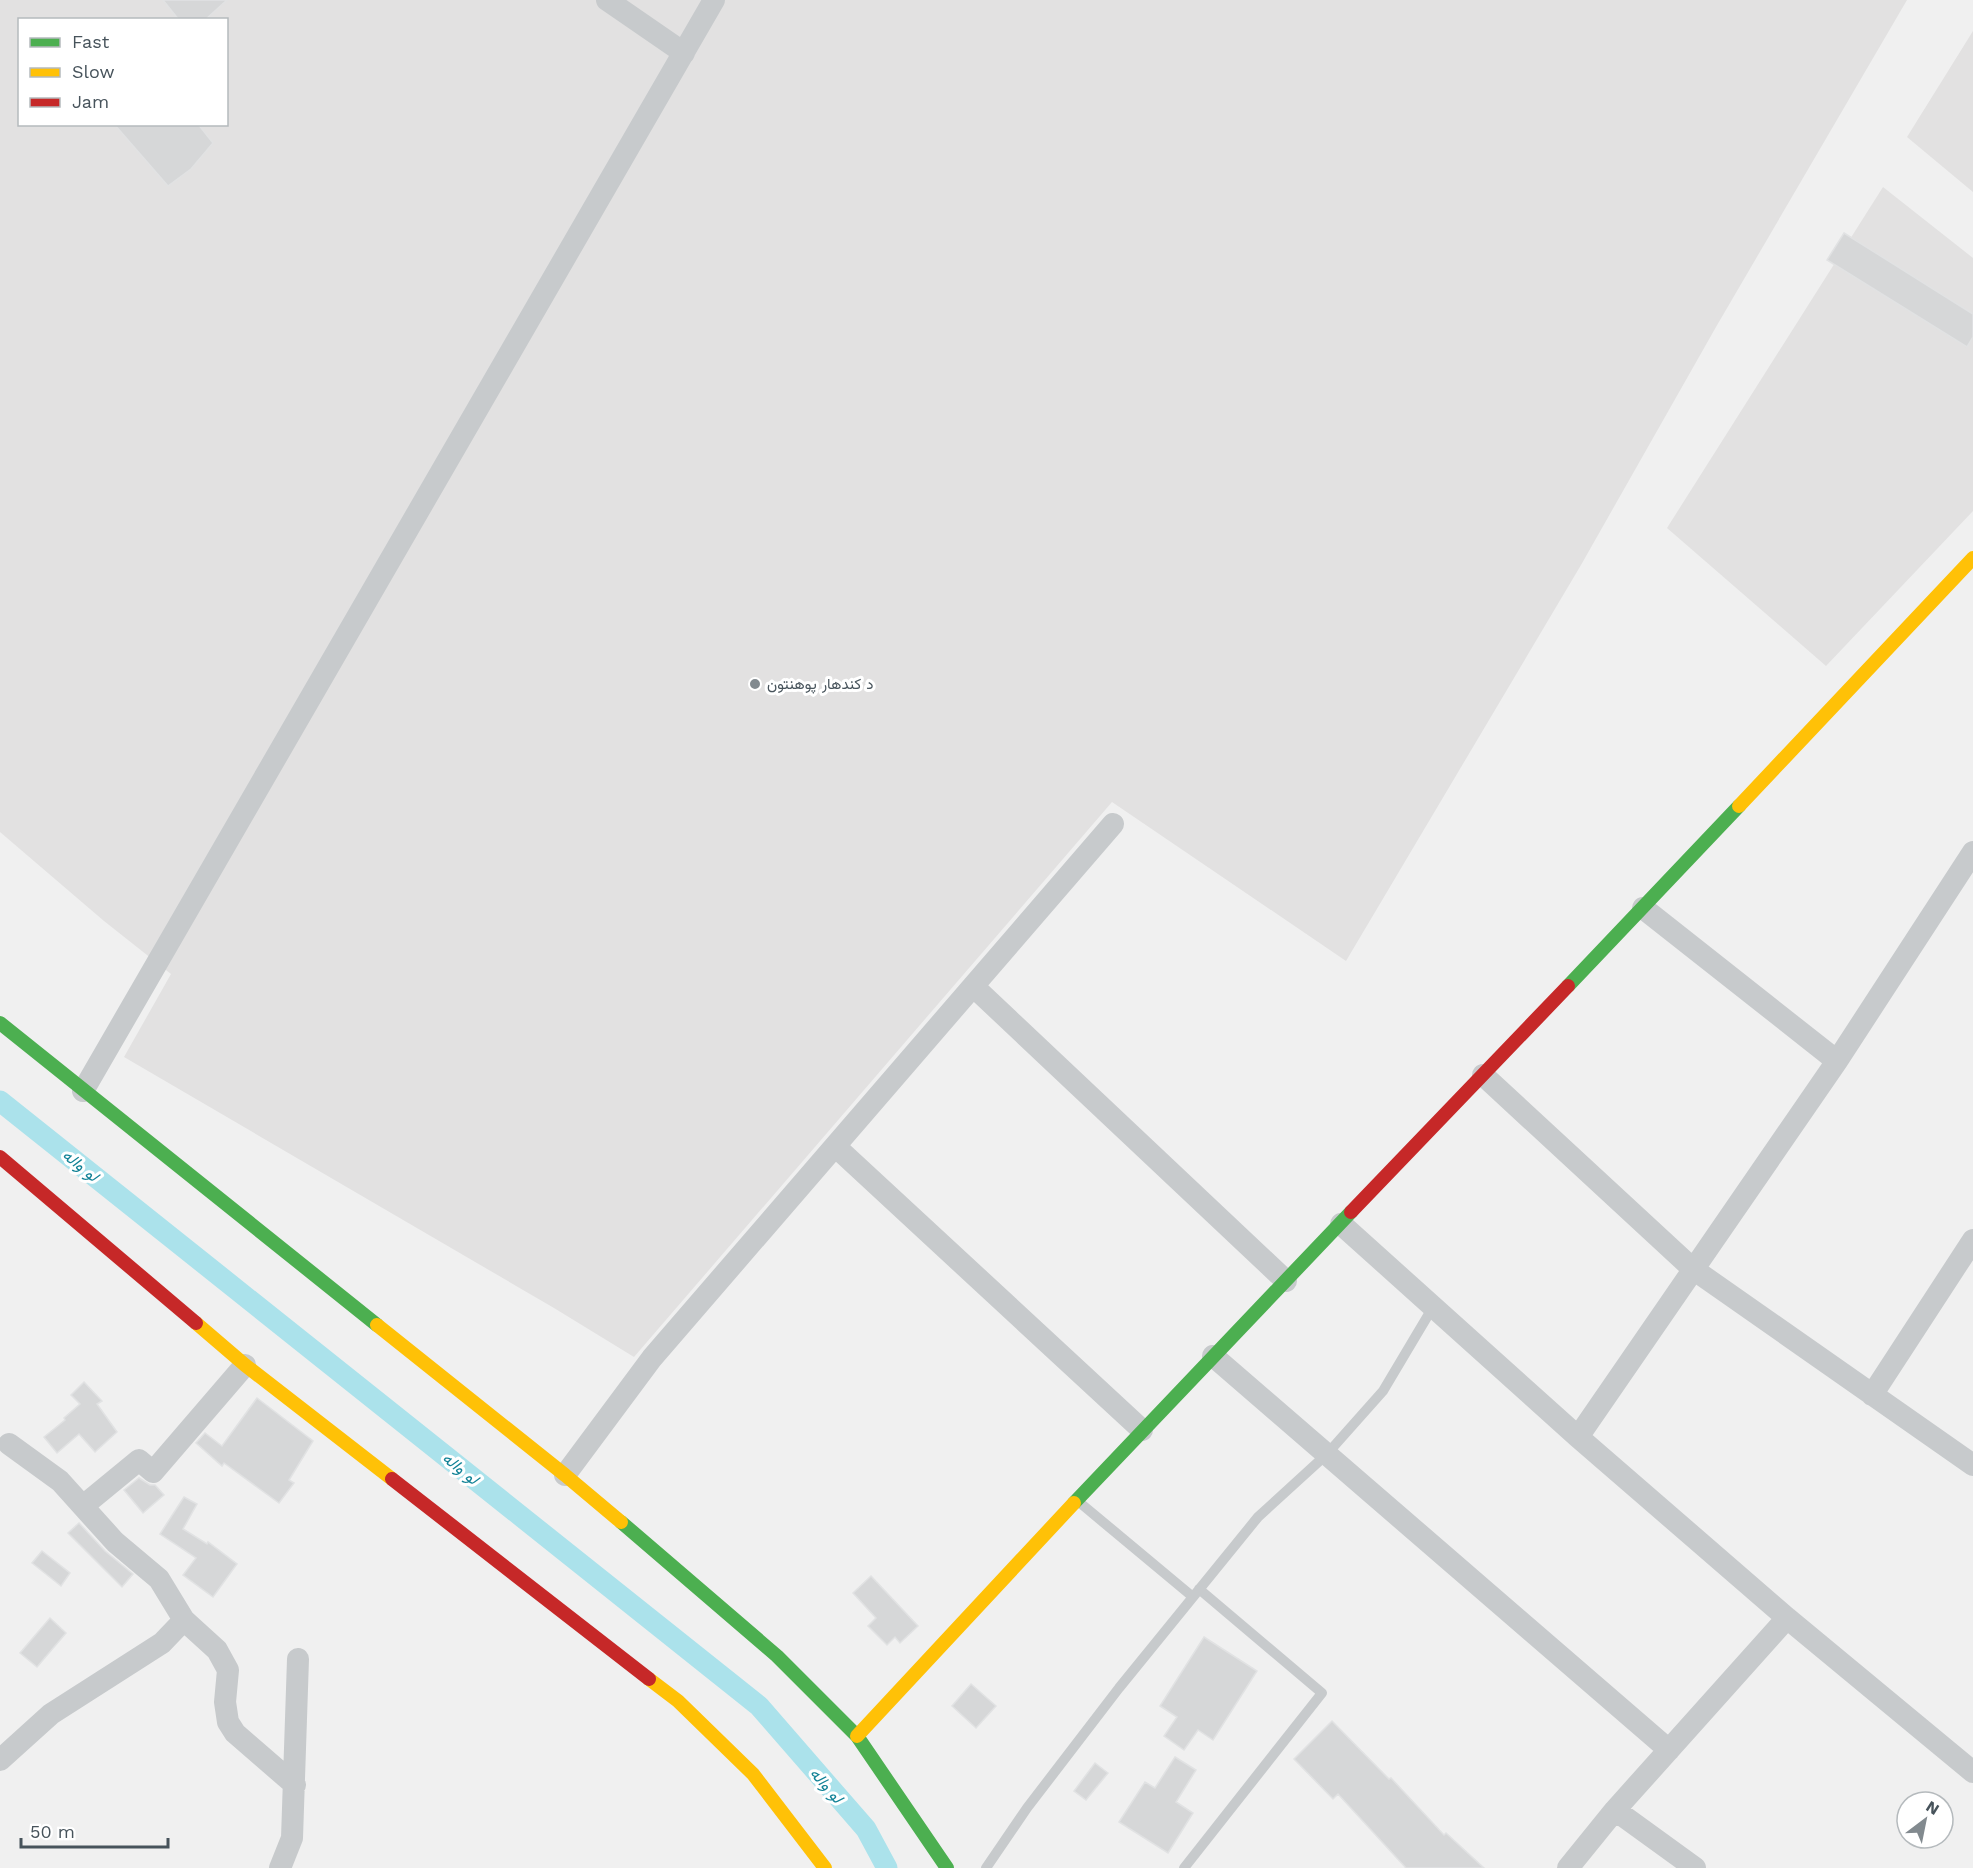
<svg xmlns="http://www.w3.org/2000/svg" width="1973" height="1868" viewBox="0 0 1973 1868" font-family="'Work Sans',Vazirmatn,sans-serif">
  <rect width="100%" height="100%" fill="#f0f0f0"/>
  <path fill="#e2e1e1" fill-rule="evenodd" d="M0,0H1907L1716,327L1581,565L1346,961L1112,802L634,1357L554,1308L124,1057L171,974L104,921L0,832ZM20,20H226V124H20Z
    M1973,31V192L1907,137Z
    M1883,187L1973,258V511L1826,666L1667,528Z"/>
  <g fill="none" stroke-linecap="round" stroke-linejoin="round">
    <path stroke="#abe2eb" stroke-width="21" d="M0,1101L759,1706L866,1829L887,1868"/>
  </g>
  <path fill="#d6d7d8" stroke="#e1e2e3" stroke-width="1.5" d="M163,0H227L205,20H179Z
    M114,124H198L213,143L191,169L168,186Z
    M1844,233L1973,314V337L1967,347L1827,260Z
    M84,1382L102,1401L97,1404L117,1432L95,1452L79,1434L57,1453L44,1437L65,1420L64,1418L80,1404L71,1395Z
    M257,1398L313,1441L289,1480L294,1483L279,1503L224,1463L222,1466L196,1443L205,1433L222,1446Z
    M139,1478L150,1485H155L164,1495L143,1513L124,1490Z
    M184,1497L197,1504L183,1529L207,1544L208,1542L237,1564L213,1597L183,1575L196,1558L160,1534Z
    M79,1523L105,1551L133,1574L122,1587L68,1533Z
    M42,1551L70,1573L61,1586L32,1563Z
    M871,1576L918,1626L900,1643L895,1637L887,1645L868,1626L876,1618L853,1593Z
    M50,1618L66,1633L37,1667L20,1653Z
    M1204,1637L1257,1671L1213,1740L1198,1730L1184,1750L1164,1736L1177,1717L1160,1706Z
    M971,1684L996,1706L976,1728L952,1706Z
    M1332,1721L1389,1779L1391,1778L1444,1835L1446,1833L1484,1868H1406L1338,1794L1333,1799L1294,1759Z
    M1175,1757L1196,1770L1176,1802L1193,1813L1168,1853L1119,1822L1145,1782L1155,1788Z
    M1095,1763L1108,1773L1086,1800L1074,1791Z"/>
  <g fill="none" stroke-linecap="round" stroke-linejoin="round">
    <path stroke="#c7cacc" stroke-width="10" d="M1079,1502L1193,1597
      M986,1868L1027,1808L1119,1688L1258,1517L1327,1454L1383,1391L1433,1307
      M1184,1868L1322,1693L1199,1589"/>
    <path stroke="#c7cacc" stroke-width="22" d="M607,0L684,53
      M1643,908L1837,1061
      M973,986L1286,1281
      M1483,1075L1693,1269L1973,1465
      M83,1091L714,0
      M835,1146L1142,1430
      M1341,1224L1578,1437L1787,1618L1973,1772
      M1213,1356L1669,1750
      M1872,1395L1973,1240
      M1578,1437L1837,1061L1973,852
      M9,1444L60,1481L115,1542L159,1579L184,1620L217,1650L228,1670L225,1702L228,1722L235,1733L295,1785
      M565,1475L652,1358L1113,824
      M83,1506L139,1460L153,1472L245,1365
      M0,1760L51,1714L162,1643L184,1620
      M1615,1810L1695,1868
      M280,1868L292,1838L298,1659
      M1568,1868L1615,1810L1787,1618"/>
    <path stroke="#4caf50" stroke-width="14" d="M1568,986L1739,806
      M0,1023L377,1325
      M1074,1503L1351,1212
      M621,1522L777,1656L857,1736L947,1868"/>
    <path stroke="#ffc107" stroke-width="14" d="M1739,806L1973,558
      M196,1323L245,1365L392,1479
      M377,1325L565,1475L621,1522
      M649,1679L678,1701L753,1774L825,1868
      M857,1736L1074,1503"/>
    <path stroke="#c62828" stroke-width="14" d="M0,1157L196,1323
      M1351,1212L1568,986
      M392,1479L649,1679"/>
  </g>
  <circle fill="#828a8f" stroke="#fff" stroke-width="2" cx="755" cy="684" r="6"/>
  <g text-anchor="middle" stroke-width="6" stroke-linejoin="round" paint-order="stroke">
    <g font-size="15" fill="#47535b" stroke="#fff" text-anchor="start">
      <text x="767" y="689">د کندهار پوهنتون</text>
    </g>
    <g font-size="16" font-style="italic" fill="#118296" stroke="#fff">
      <text transform="translate(81 1165) rotate(39)" y="6">لو واله</text>
      <text transform="translate(461 1468) rotate(39)" y="6">لو واله</text>
      <text transform="translate(827 1785) rotate(49)" y="6">لو واله</text>
    </g>
  </g>
  <rect x="18" y="18" width="210" height="108" fill="#ffffff" stroke="#b5babd" stroke-width="1.5"/>
  <rect x="30" y="38" width="30" height="9" fill="#4caf50" stroke="#b5babd" stroke-width="1.5"/>
  <text x="72" y="48" font-size="18" fill="#47535b">Fast</text>
  <rect x="30" y="68" width="30" height="9" fill="#ffc107" stroke="#b5babd" stroke-width="1.5"/>
  <text x="72" y="78" font-size="18" fill="#47535b">Slow</text>
  <rect x="30" y="98" width="30" height="9" fill="#c62828" stroke="#b5babd" stroke-width="1.5"/>
  <text x="72" y="108" font-size="18" fill="#47535b">Jam</text>
  <g transform="translate(1925 1820) rotate(32)"><circle r="28" fill="#ffffff" stroke="#b5babd" stroke-width="1.5"/>
  <path d="M0-4.5L10 22L0 15L-10 22Z" fill="#828a8f"/>
  <text y="-9" font-size="16" font-weight="bold" text-anchor="middle" fill="#47535b">N</text>
  </g>
  <path d="M21 1838v9h147v-9" fill="none" stroke="#47535b" stroke-width="3"/>
  <text x="30" y="1838" font-size="18" fill="#47535b" stroke="#ffffff" stroke-width="4.5" paint-order="stroke">50 m</text>
</svg>
